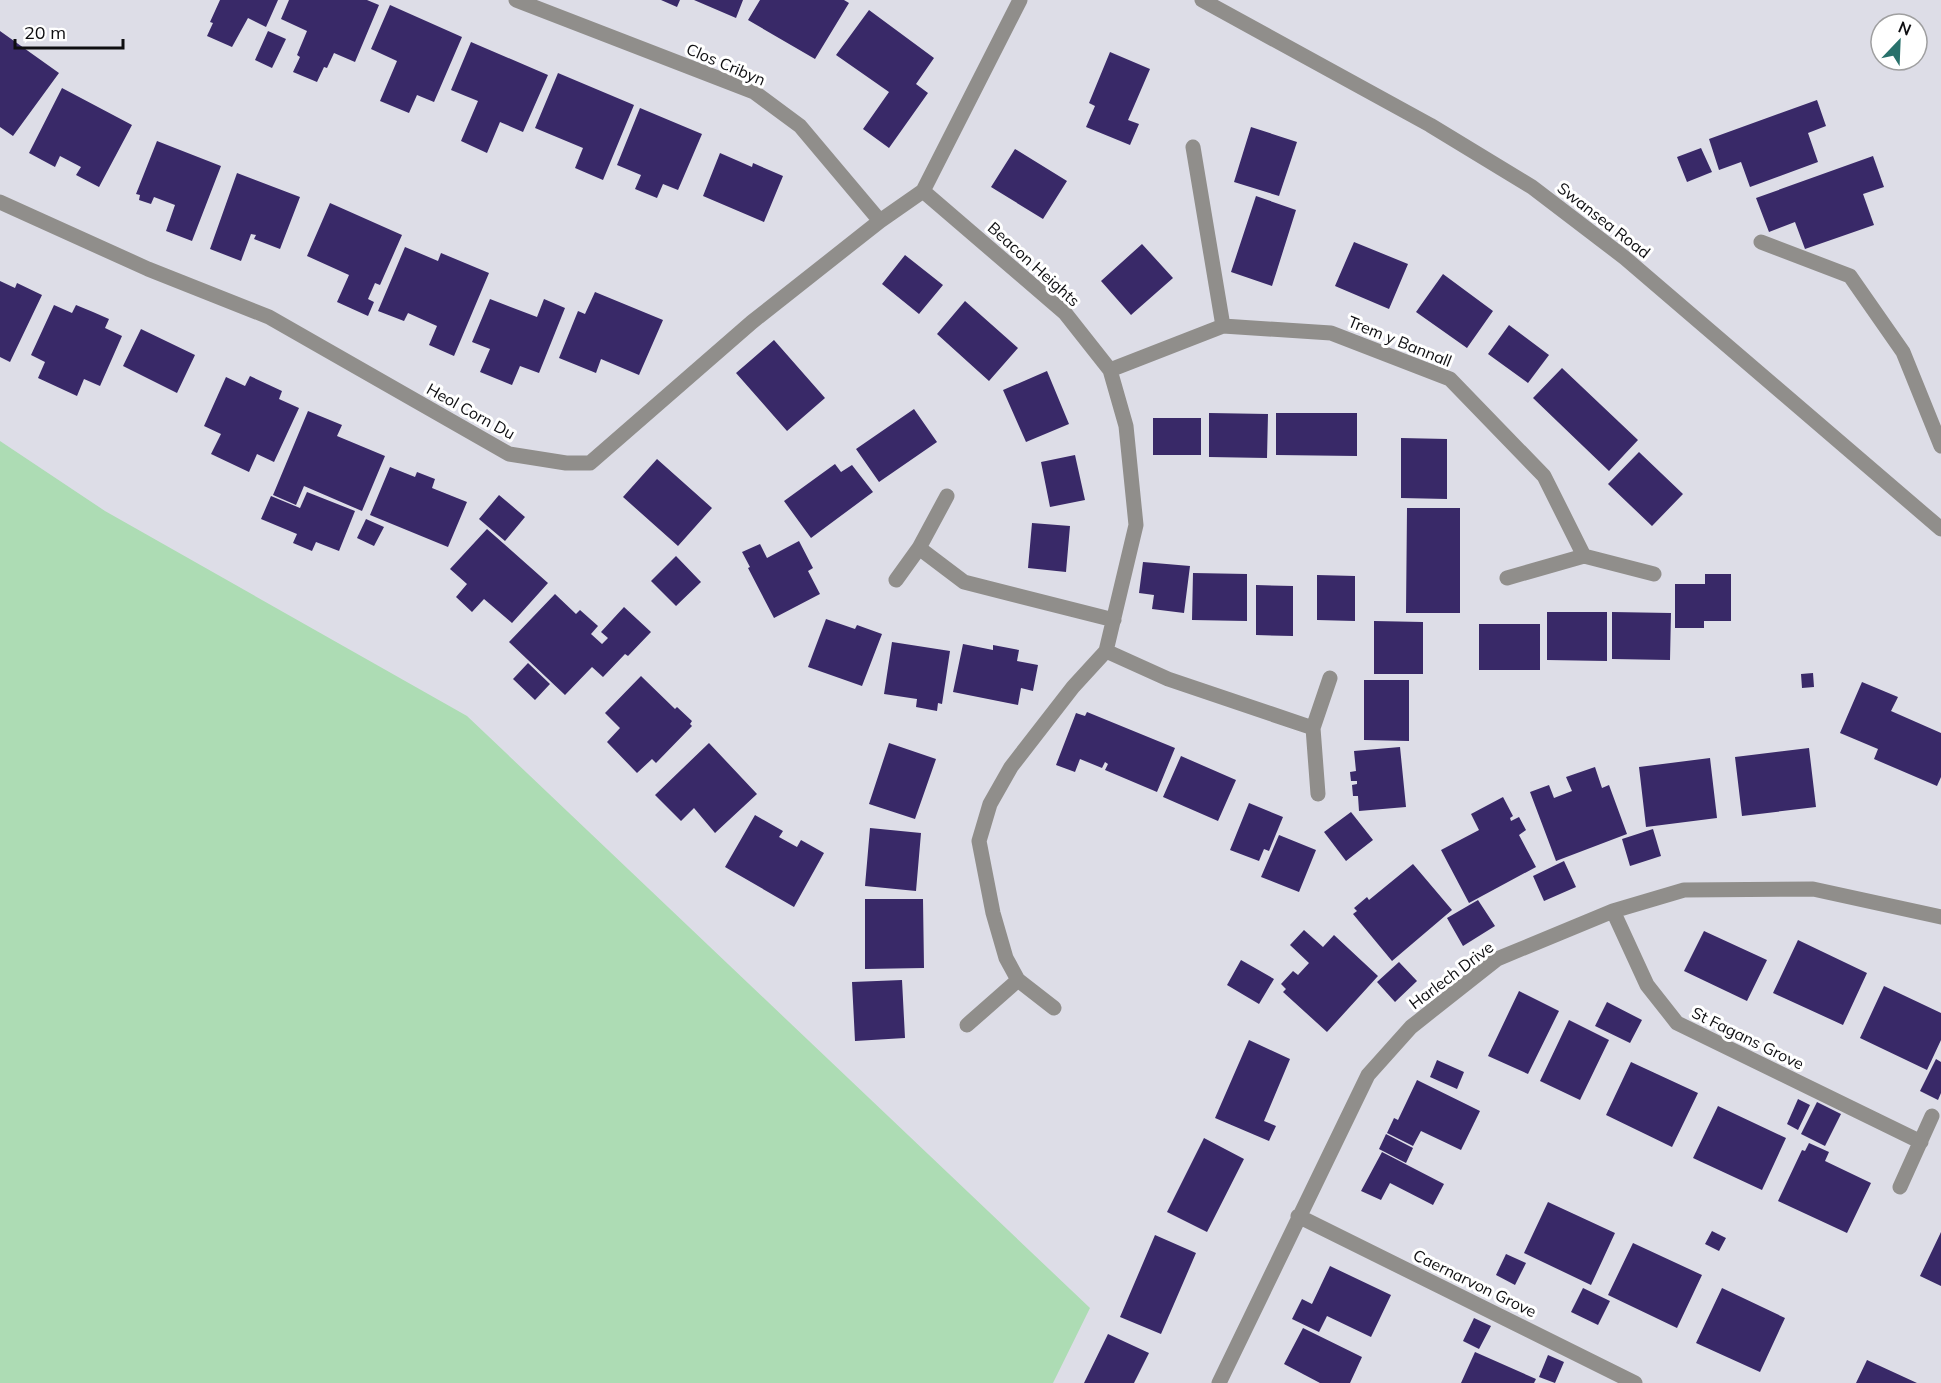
<svg xmlns="http://www.w3.org/2000/svg" width="1941" height="1383" viewBox="0 0 1941 1383" font-family="Mulish,sans-serif">
  <rect width="100%" height="100%" fill="#dddde7"/>
  <path fill="#addcb4" d="M0,441L105,511L467,716L1090,1308L1053,1383H0Z"/>
  <path fill="#392968" d="M220,0H278L266,27L248,18L232,47L207,36L213,23L210,22Z
    M289,0H367L379,5L355,62L334,53L327,68L324,67L317,82L293,72L300,57L297,55L307,31L281,19Z
    M661,0H680L677,7Z
    M694,0H743L736,18Z
    M760,0H844L849,3L815,59L748,20Z
    M390,5L462,37L434,102L417,95L409,113L380,101L397,61L371,49Z
    M869,10L934,58L916,84L928,93L889,148L863,129L889,92L836,55Z
    M0,31L59,73L13,136L0,127Z
    M268,31L286,39L272,68L255,60Z
    M471,42L548,75L523,132L500,122L487,153L461,141L478,101L451,90Z
    M1110,52L1150,69L1128,120L1139,124L1130,145L1086,127L1095,106L1089,103Z
    M558,73L634,105L603,180L575,168L583,148L535,128Z
    M62,88L132,125L99,187L76,175L81,167L60,156L55,167L29,153Z
    M1817,100L1826,126L1808,133L1818,162L1750,187L1741,162L1719,170L1709,139Z
    M640,108L702,134L678,190L663,184L657,198L635,189L641,175L617,165Z
    M1251,127L1297,142L1279,196L1234,182Z
    M157,141L221,166L192,241L166,231L175,205L154,197L151,204L139,200L140,195L136,194Z
    M1701,148L1712,172L1687,182L1677,157Z
    M1015,149L1067,181L1043,219L991,187Z
    M720,153L752,167L753,163L783,176L764,222L703,196Z
    M1873,156L1884,187L1863,194L1874,225L1805,249L1795,222L1769,232L1756,198Z
    M237,173L300,197L280,249L254,239L256,235L251,234L241,261L210,249Z
    M1256,196L1296,210L1272,286L1231,272Z
    M330,203L402,235L380,285L375,283L368,299L374,302L368,316L337,302L349,275L307,256Z
    M1354,242L1408,264L1389,309L1335,286Z
    M1142,244L1173,278L1131,315L1101,281Z
    M405,247L438,261L441,253L489,273L454,356L429,345L437,326L408,313L404,321L378,311Z
    M905,255L943,285L919,314L882,284Z
    M1443,274L1493,311L1467,348L1416,312Z
    M0,281L15,288L17,283L42,295L10,362L0,357Z
    M595,292L663,320L639,375L601,359L596,373L559,358L578,311L585,314Z
    M490,299L537,317L544,299L565,308L539,373L520,366L512,385L480,372L490,349L472,342Z
    M965,301L1018,348L989,381L937,334Z
    M54,305L72,313L76,305L93,312L109,319L105,328L122,336L100,386L84,379L77,396L38,378L45,362L31,355Z
    M1509,325L1549,355L1528,383L1488,354Z
    M141,329L195,355L177,393L123,366Z
    M774,340L825,398L787,431L736,373Z
    M1562,368L1638,440L1609,471L1533,398Z
    M1047,371L1069,424L1026,442L1003,390Z
    M250,376L282,391L279,399L299,408L274,462L257,454L249,472L211,454L221,434L204,426L226,377L245,386Z
    M914,409L937,442L879,482L856,449Z
    M308,411L342,425L337,436L385,456L362,511L304,486L296,505L273,495Z
    M1209,413L1268,414L1267,458L1209,457Z
    M1276,413H1357V456L1276,455Z
    M1153,418H1201V455H1153Z
    M1401,438L1447,439V499L1401,498Z
    M1639,452L1683,494L1652,526L1608,484Z
    M1075,455L1085,500L1050,507L1041,462Z
    M657,459L712,508L678,546L623,497Z
    M835,464L841,472L852,465L873,492L811,538L784,501Z
    M390,467L415,477L417,472L435,479L432,488L467,502L448,547L370,515Z
    M307,492L355,511L339,551L316,542L312,551L293,543L297,534L261,519L271,496L300,508Z
    M499,495L525,517L505,541L479,519Z
    M1407,508H1460V613H1406Z
    M366,519L384,527L374,546L357,538Z
    M1032,523L1070,526L1066,572L1028,568Z
    M487,529L548,583L512,623L484,599L472,612L456,597L467,584L450,569Z
    M799,541L813,568L808,571L820,594L774,618L748,568L750,567L742,552L760,544L767,558Z
    M676,556L701,582L676,606L651,581Z
    M1143,562L1190,566L1184,613L1152,609L1154,595L1139,593Z
    M1193,573L1247,574V621L1192,620Z
    M1705,574H1731V621H1704V628H1675V584H1705Z
    M1317,575L1355,576V621L1317,620Z
    M1256,585L1293,586V636L1256,635Z
    M555,594L576,614L580,610L598,626L591,634L602,644L608,638L601,632L624,607L651,632L628,656L625,654L603,677L592,667L565,695L509,642Z
    M1547,612H1607V661L1547,660Z
    M1612,612L1671,613L1670,660L1612,659Z
    M826,619L855,629L857,625L882,634L862,686L808,667Z
    M1374,621L1423,622V674H1374Z
    M1479,624H1540V670H1479Z
    M892,642L950,651L942,704L938,703L937,711L916,707L917,699L884,694Z
    M963,644L993,650V645L1019,650L1017,661L1038,665L1033,691L1021,688L1018,705L953,692Z
    M528,663L550,684L535,700L513,679Z
    M1813,673L1814,687L1802,688L1801,674Z
    M641,676L675,709L677,707L692,721L690,724L692,726L656,763L652,759L637,773L607,742L620,728L605,713Z
    M1364,680H1409V741L1364,740Z
    M1862,682L1898,697L1891,711L1941,733V777L1937,786L1874,759L1878,749L1840,733Z
    M1087,712L1175,748L1157,792L1105,770L1108,764L1105,762L1102,768L1080,759L1075,772L1056,765L1076,713L1085,716Z
    M709,743L757,794L715,833L694,808L681,821L655,795Z
    M889,743L936,759L915,819L869,804Z
    M1400,747L1406,807L1359,811L1358,796H1353L1352,785L1357,784V781H1351L1350,772L1356,771L1354,751Z
    M1809,748L1816,807L1742,816L1735,757Z
    M1181,756L1236,780L1218,821L1163,797Z
    M1710,758L1717,818L1646,827L1639,767Z
    M1595,767L1602,788L1609,785L1627,834L1556,861L1530,792L1549,785L1554,798L1572,791L1566,777Z
    M1503,797L1513,816L1510,818L1511,821L1519,817L1526,830L1519,835L1536,867L1469,903L1441,850L1479,830L1471,814Z
    M1249,803L1283,817L1269,851L1264,849L1259,861L1230,850Z
    M1351,812L1373,840L1346,861L1324,832Z
    M755,815L783,831L779,837L797,847L801,840L824,853L794,907L725,867Z
    M870,828L921,833L916,891L865,886Z
    M1653,829L1661,856L1630,866L1622,839Z
    M1279,835L1316,850L1299,892L1261,877Z
    M1564,861L1576,887L1544,901L1533,876Z
    M1413,864L1452,910L1392,961L1353,914L1357,911L1354,908L1367,897L1369,900Z
    M865,899H923L924,968L865,969Z
    M1478,900L1495,926L1463,946L1447,918Z
    M1304,930L1323,947L1334,935L1378,976L1327,1032L1283,992L1286,989L1281,984L1293,971L1298,975L1309,963L1290,945Z
    M1704,931L1767,960L1747,1001L1684,971Z
    M1798,940L1867,973L1843,1025L1773,993Z
    M1241,960L1274,979L1259,1004L1227,985Z
    M1399,962L1417,981L1395,1002L1377,982Z
    M902,980L905,1038L855,1041L852,982Z
    M1884,986L1941,1013V1040L1927,1070L1860,1038Z
    M1519,991L1559,1011L1528,1074L1488,1056Z
    M1607,1002L1642,1020L1630,1043L1595,1026Z
    M1569,1020L1609,1040L1580,1100L1540,1081Z
    M1249,1040L1290,1059L1264,1121L1276,1126L1269,1141L1215,1118Z
    M1936,1059L1941,1062V1093L1938,1100L1920,1091Z
    M1437,1060L1464,1072L1457,1089L1430,1077Z
    M1631,1062L1698,1093L1672,1147L1606,1115Z
    M1417,1080L1480,1111L1461,1150L1421,1131L1413,1146L1387,1133L1394,1118L1398,1120Z
    M1798,1099L1810,1105L1798,1130L1787,1124Z
    M1817,1102L1841,1114L1825,1146L1801,1134Z
    M1718,1106L1786,1138L1762,1190L1693,1158Z
    M1386,1134L1413,1148L1406,1163L1379,1149Z
    M1204,1138L1244,1159L1207,1232L1167,1212Z
    M1809,1143L1829,1152L1825,1161L1871,1183L1847,1233L1778,1201L1802,1150L1805,1151Z
    M1382,1152L1444,1184L1433,1205L1390,1183L1381,1200L1361,1191Z
    M1548,1202L1615,1233L1591,1285L1524,1253Z
    M1712,1231L1726,1238L1719,1251L1705,1244Z
    M1941,1232V1286L1920,1276Z
    M1155,1235L1196,1253L1161,1334L1120,1317Z
    M1633,1243L1702,1275L1677,1328L1608,1295Z
    M1506,1254L1526,1263L1515,1285L1496,1275Z
    M1330,1266L1391,1295L1371,1337L1327,1316L1319,1332L1292,1319L1302,1299L1312,1304Z
    M1583,1288L1610,1301L1598,1325L1571,1312Z
    M1722,1288L1785,1318L1760,1372L1696,1343Z
    M1474,1318L1491,1326L1479,1349L1463,1341Z
    M1303,1328L1362,1357L1350,1383H1320L1284,1364Z
    M1108,1334L1149,1353L1134,1383H1084Z
    M1475,1352L1536,1379L1534,1383H1461Z
    M1548,1355L1564,1362L1555,1383L1539,1377Z
    M1867,1360L1917,1383H1856Z"/>
  <g fill="none" stroke-linecap="round" stroke-linejoin="round">
    <path stroke="#908e8b" stroke-width="15" d="M516,0L754,92L800,126L880,221
      M1202,0L1430,125L1532,187L1625,258L1941,529
      M1193,147L1223,326
      M923,191L1065,313L1110,370L1126,426L1136,525L1106,651L1073,687L1011,767L990,804L979,841L993,913L1006,958L1018,980L1054,1008
      M0,202L148,269L269,317L509,454L566,463H590L752,322L880,221L923,191L1020,0
      M1761,242L1850,276L1903,352L1941,446
      M1110,370L1223,326L1331,333L1450,379L1544,476L1584,556
      M919,548L947,496
      M1507,578L1584,556L1654,574
      M896,580L919,548L964,582L1114,620
      M1106,651L1168,679L1313,728L1318,794
      M1313,728L1330,678
      M1613,911L1647,985L1677,1023L1921,1142
      M967,1025L1018,980
      M1900,1187L1932,1116
      M1298,1216L1635,1383
      M1219,1383L1368,1075L1411,1027L1497,959L1613,911L1684,890L1813,889L1941,917"/>
  </g>
  <g text-anchor="middle" stroke-width="6" stroke-linejoin="round" paint-order="stroke">
    <g font-size="16" fill="#0e0e11" stroke="#fff">
      <text transform="translate(726 64) rotate(23)" y="6">Clos Cribyn</text>
      <text transform="translate(1604 220) rotate(38)" y="6">Swansea Road</text>
      <text transform="translate(1034 264) rotate(42)" y="6">Beacon Heights</text>
      <text transform="translate(1400 341) rotate(22)" y="6">Trem y Bannall</text>
      <text transform="translate(471 411) rotate(29)" y="6">Heol Corn Du</text>
      <text transform="translate(1451 975) rotate(-37)" y="6">Harlech Drive</text>
      <text transform="translate(1748 1038) rotate(26)" y="6">St Fagans Grove</text>
      <text transform="translate(1475 1283) rotate(26)" y="6">Caernarvon Grove</text>
    </g>
  </g>
  <g transform="translate(1899 42) rotate(23)"><circle r="28" fill="#ffffff" stroke="#9f9fa0" stroke-width="1.5"/>
  <path d="M0-4.5L10 22L0 15L-10 22Z" fill="#28716b"/>
  <text y="-9" font-size="16" font-weight="bold" text-anchor="middle" fill="#0e0e11">N</text>
  </g>
  <path d="M15 39v9h108v-9" fill="none" stroke="#0e0e11" stroke-width="3"/>
  <text x="24" y="39" font-size="18" fill="#0e0e11" stroke="#ffffff" stroke-width="4.5" paint-order="stroke">20 m</text>
</svg>
